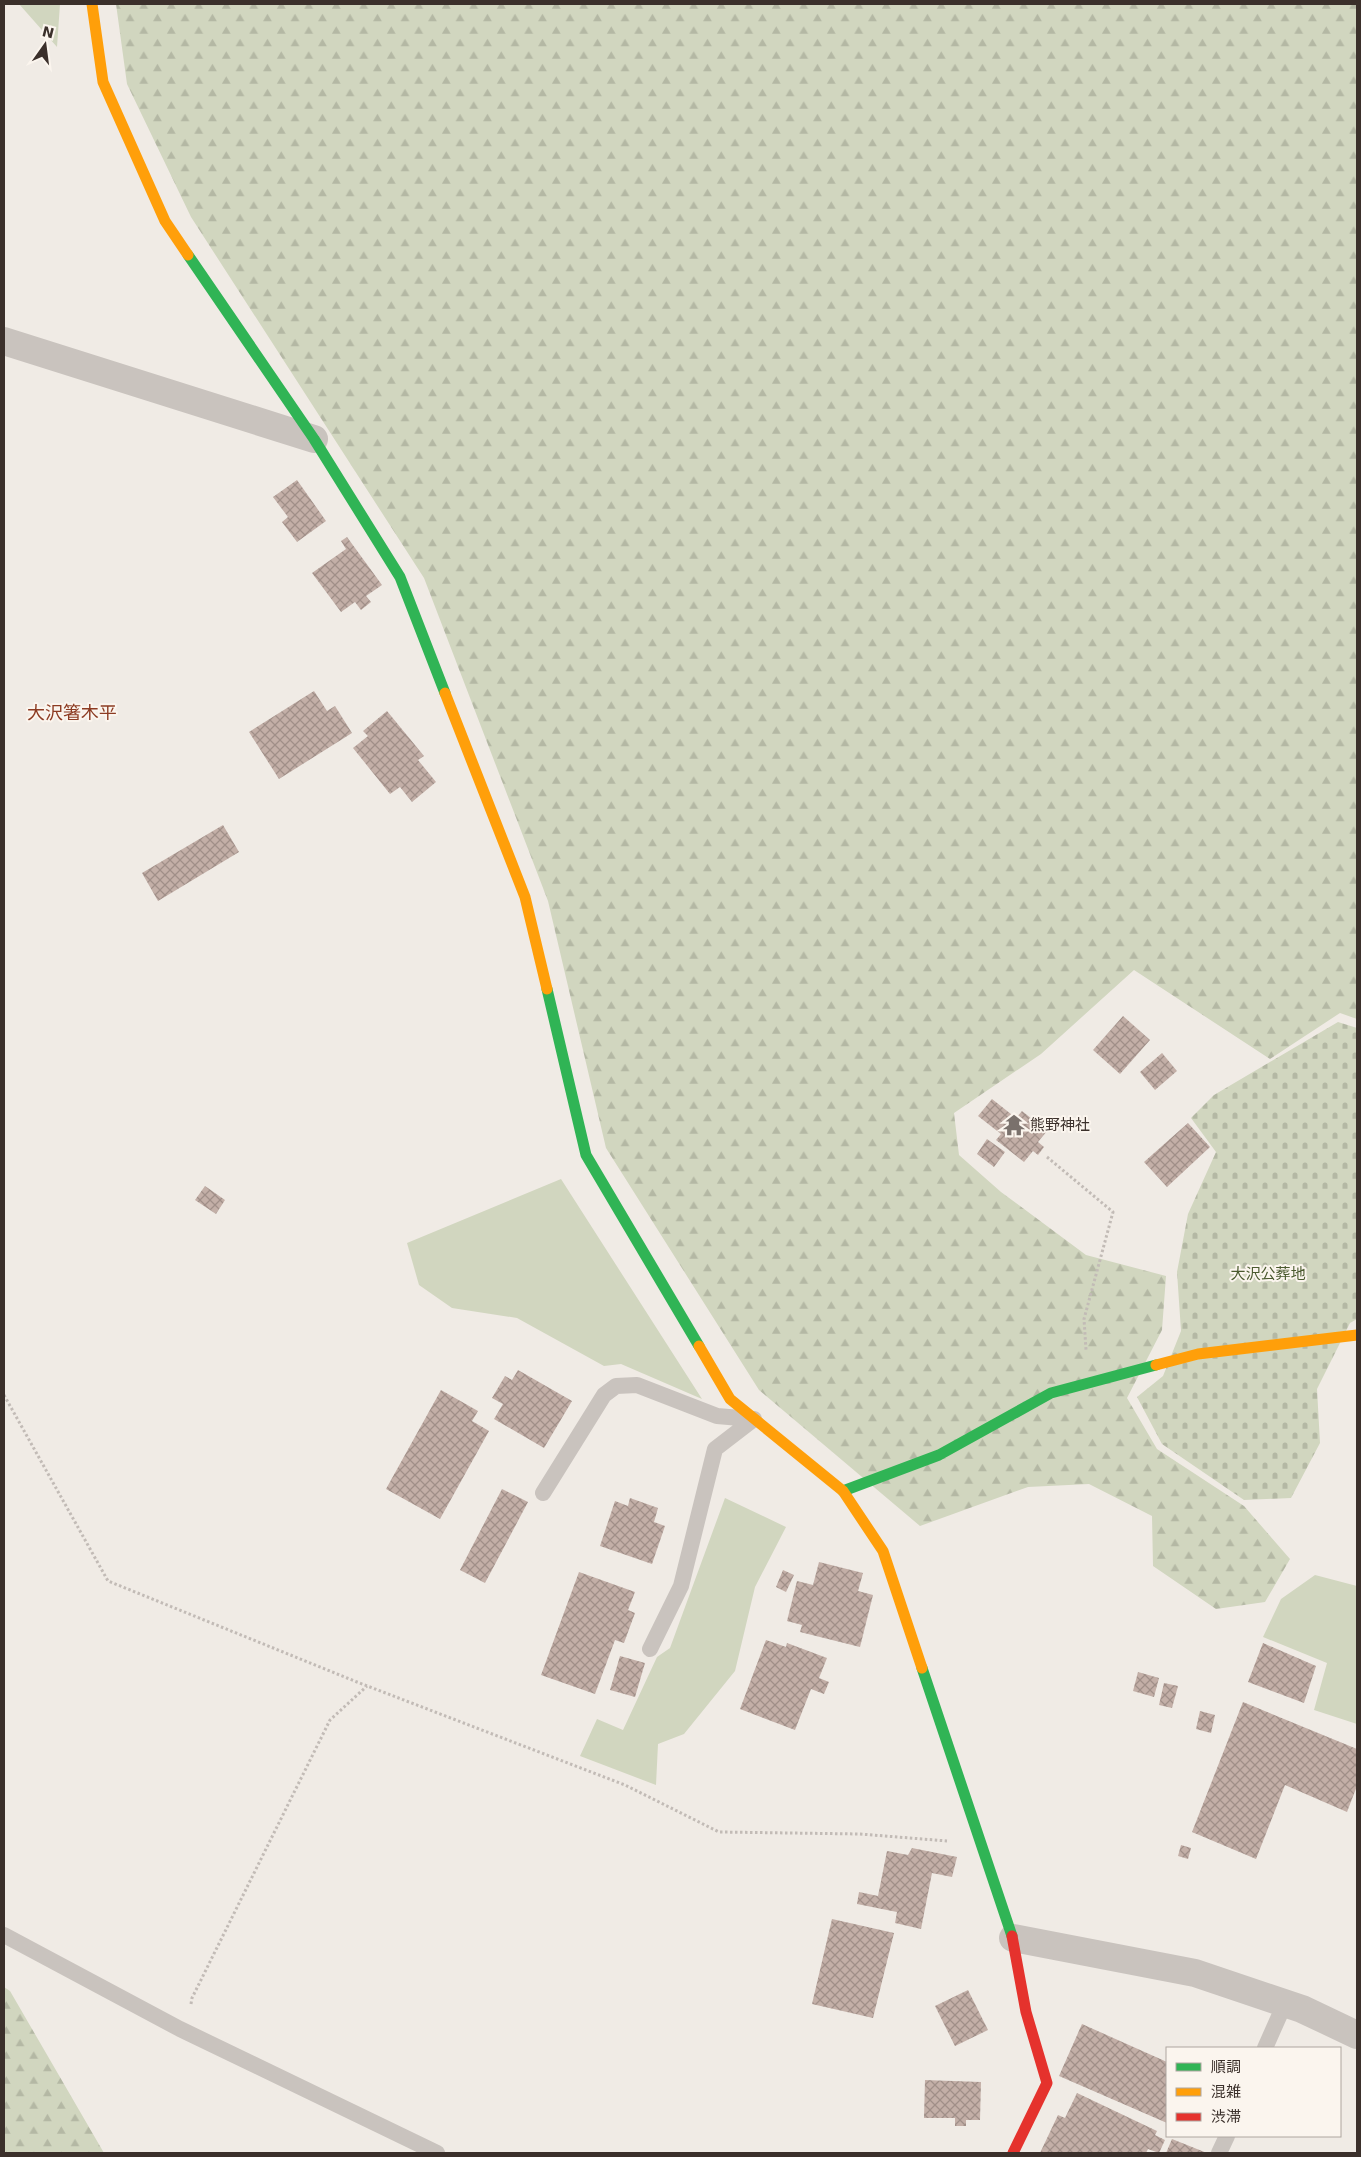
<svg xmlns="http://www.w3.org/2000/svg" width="1361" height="2157" viewBox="0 0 1361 2157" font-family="'DejaVu Sans','Noto Sans JP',sans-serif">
  <defs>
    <pattern id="forest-firs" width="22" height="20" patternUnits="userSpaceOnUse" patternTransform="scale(1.25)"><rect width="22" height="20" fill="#d1d6bf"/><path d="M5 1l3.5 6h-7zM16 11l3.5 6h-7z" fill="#b4b8a4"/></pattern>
    <pattern id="cemetery-stones" width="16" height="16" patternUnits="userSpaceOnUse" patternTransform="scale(1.25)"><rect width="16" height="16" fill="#d1d6bf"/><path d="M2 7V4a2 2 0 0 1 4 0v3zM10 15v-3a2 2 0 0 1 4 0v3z" fill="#b4b8a4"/></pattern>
    <pattern id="building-cross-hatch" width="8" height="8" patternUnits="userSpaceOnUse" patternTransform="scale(1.25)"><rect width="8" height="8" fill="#c3afa7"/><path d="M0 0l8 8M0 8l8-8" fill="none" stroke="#a08f88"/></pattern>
  </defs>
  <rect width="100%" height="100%" fill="#f0ebe5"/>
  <path fill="#d1d6bf" d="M19,4H60L57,47Z
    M561,1179L702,1399L621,1364L604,1366L517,1318L452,1308L419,1285L407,1243Z
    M725,1498L786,1527L755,1587L735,1671L684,1734L658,1744L656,1785L580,1756L597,1719L623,1730L657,1657L670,1648Z
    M1315,1575L1357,1586V1724L1314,1710L1327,1663L1263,1637L1281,1599Z"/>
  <path fill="url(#forest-firs)" d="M116,4H1357V1019L1340,1013L1270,1059L1134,970L1041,1054L954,1113L959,1155L1001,1192L1086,1255L1166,1276L1162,1330L1127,1398L1157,1449L1244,1506L1290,1559L1265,1602L1216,1609L1153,1566L1152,1516L1089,1484L1028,1487L920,1526L759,1390L606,1148L548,901L424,578L191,217L127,84Z
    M4,1987L10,1991L104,2153H4Z"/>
  <path fill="url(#cemetery-stones)" d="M1338,1022L1357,1028V1319L1350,1323L1317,1389L1320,1443L1291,1498L1244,1500L1162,1444L1137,1397L1163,1376L1181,1331L1177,1272L1188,1214L1216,1152L1191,1118L1214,1095Z"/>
  <path fill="url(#building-cross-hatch)" d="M297,480L326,521L297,542L282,522L288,517L273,497Z
    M347,537L382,585L366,596L371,602L361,610L355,602L341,612L312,573L346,549L341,541Z
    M314,691L327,711L335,706L352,733L279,779L249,732Z
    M387,711L424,756L418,760L436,782L412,802L400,787L390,794L353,748L368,736L363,731Z
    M223,825L239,852L158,901L142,873Z
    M1123,1016L1150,1040L1120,1074L1093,1050Z
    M1162,1053L1177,1071L1155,1090L1140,1072Z
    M992,1099L1016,1118L1022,1111L1047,1131L1038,1142L1044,1147L1038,1155L1033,1151L1024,1162L996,1140L1001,1134L978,1116Z
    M1188,1123L1210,1147L1167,1187L1144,1162Z
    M987,1139L1005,1152L994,1167L977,1154Z
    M205,1186L225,1200L216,1214L195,1200Z
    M518,1370L572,1401L544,1448L494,1419L503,1404L492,1398L505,1376L512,1380Z
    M441,1390L478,1411L472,1421L489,1431L440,1519L386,1489Z
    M502,1489L528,1502L485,1583L460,1570Z
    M630,1498L658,1508L654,1522L665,1526L652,1564L600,1546L615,1501L628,1506Z
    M819,1562L863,1573L858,1591L873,1595L860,1647L800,1632L802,1625L787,1621L797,1581L813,1585Z
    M783,1570L794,1575L786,1592L776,1587Z
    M579,1572L635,1592L628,1610L635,1613L624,1643L615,1640L595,1694L541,1675Z
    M766,1640L786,1647L787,1643L827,1658L819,1678L829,1682L824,1694L811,1689L795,1730L740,1709Z
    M1263,1643L1316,1666L1304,1703L1248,1682Z
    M620,1656L645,1663L635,1697L610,1690Z
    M1138,1672L1159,1678L1154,1697L1133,1691Z
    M1164,1683L1178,1686L1172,1708L1159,1705Z
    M1243,1702L1357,1749V1786L1347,1812L1285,1785L1256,1859L1192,1832Z
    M1200,1711L1215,1715L1211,1733L1196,1729Z
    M1181,1845L1191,1848L1188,1859L1178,1856Z
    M912,1848L957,1857L952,1877L932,1873L921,1929L895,1923L897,1912L857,1904L859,1892L878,1896L887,1851L908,1855Z
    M832,1919L894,1933L873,2018L812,2004Z
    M968,1990L988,2030L955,2046L935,2006Z
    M1082,2024L1167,2062V2123L1059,2076Z
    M925,2080L981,2082L980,2120H966V2126H955V2118H924Z
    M1077,2093L1157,2131L1155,2135L1165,2140L1159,2153L1148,2149L1146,2153H1040L1058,2115L1065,2118Z
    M1172,2139L1207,2153H1166Z"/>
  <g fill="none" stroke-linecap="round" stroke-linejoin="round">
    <path stroke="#c2bbb6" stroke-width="3" stroke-dasharray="2.5 2.5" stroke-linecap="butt" d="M1047,1157L1113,1212L1084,1319L1086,1350
      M4,1395L108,1581L357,1682L625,1785L719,1832L860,1834L947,1841
      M191,2004L192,1998L330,1720L367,1686"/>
    <path stroke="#c9c3be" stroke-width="16" d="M543,1493L604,1395L616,1386L637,1385L717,1416L752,1419
      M650,1649L681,1586L715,1449L754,1419
      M4,1935L180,2029L437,2153
      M1265,2048L1285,2003
      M1219,2153L1227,2136"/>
    <path stroke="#c9c3be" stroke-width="28" d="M4,341L314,439
      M1013,1938L1195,1973L1302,2009L1357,2035"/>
    <path stroke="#30b455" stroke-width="11" d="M188,255L314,439L400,577L445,693
      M547,989L586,1155L699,1346
      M843,1491L939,1455L1051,1393L1156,1365
      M922,1668L1012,1936"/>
    <path stroke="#ff9f0a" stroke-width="11" d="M92,4L103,82L165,221L188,255
      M445,693L525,897L547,989
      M699,1346L730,1399L843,1491L883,1551L922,1668
      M1156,1365L1198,1354L1357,1335"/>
    <path stroke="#e5322d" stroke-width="11" d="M1012,1936L1026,2012L1047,2083L1013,2153"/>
  </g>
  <defs>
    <g id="temple-bare" transform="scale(1.725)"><path d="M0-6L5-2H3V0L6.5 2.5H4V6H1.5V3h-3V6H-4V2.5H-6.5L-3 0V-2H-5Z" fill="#7a716c" stroke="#fbf5ee" stroke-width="2.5" paint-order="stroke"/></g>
  </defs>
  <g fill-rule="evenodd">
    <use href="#temple-bare" x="1014" y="1125"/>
  </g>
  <g text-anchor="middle" stroke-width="4" stroke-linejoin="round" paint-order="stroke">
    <g font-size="15" fill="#3b302b" stroke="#fbf5ee" text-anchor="start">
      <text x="1030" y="1130">熊野神社</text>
    </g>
    <g font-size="15" fill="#4a5a2e" stroke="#fbf5ee">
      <text x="1268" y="1279">大沢公葬地</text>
    </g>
    <g font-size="18" fill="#8c3b22" stroke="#fbf5ee">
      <text x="72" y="719">大沢箸木平</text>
    </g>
  </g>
  <rect width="1361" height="2157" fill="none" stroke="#3b302b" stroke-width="10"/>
  <rect x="1166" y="2047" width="175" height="90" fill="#fbf5ee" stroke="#aea6a0"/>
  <rect x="1176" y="2063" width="25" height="8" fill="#30b455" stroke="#aea6a0"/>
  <text x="1211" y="2072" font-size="15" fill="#3b302b">順調</text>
  <rect x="1176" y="2088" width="25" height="8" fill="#ff9f0a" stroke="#aea6a0"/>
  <text x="1211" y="2097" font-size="15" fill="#3b302b">混雑</text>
  <rect x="1176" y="2113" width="25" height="8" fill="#e5322d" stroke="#aea6a0"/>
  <text x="1211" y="2122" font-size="15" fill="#3b302b">渋滞</text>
  <g transform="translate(45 45) rotate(14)" stroke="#fbf5ee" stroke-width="4" paint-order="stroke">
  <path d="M0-4L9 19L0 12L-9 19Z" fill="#3b302b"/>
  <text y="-8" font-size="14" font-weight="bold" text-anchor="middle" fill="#3b302b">N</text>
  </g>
</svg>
